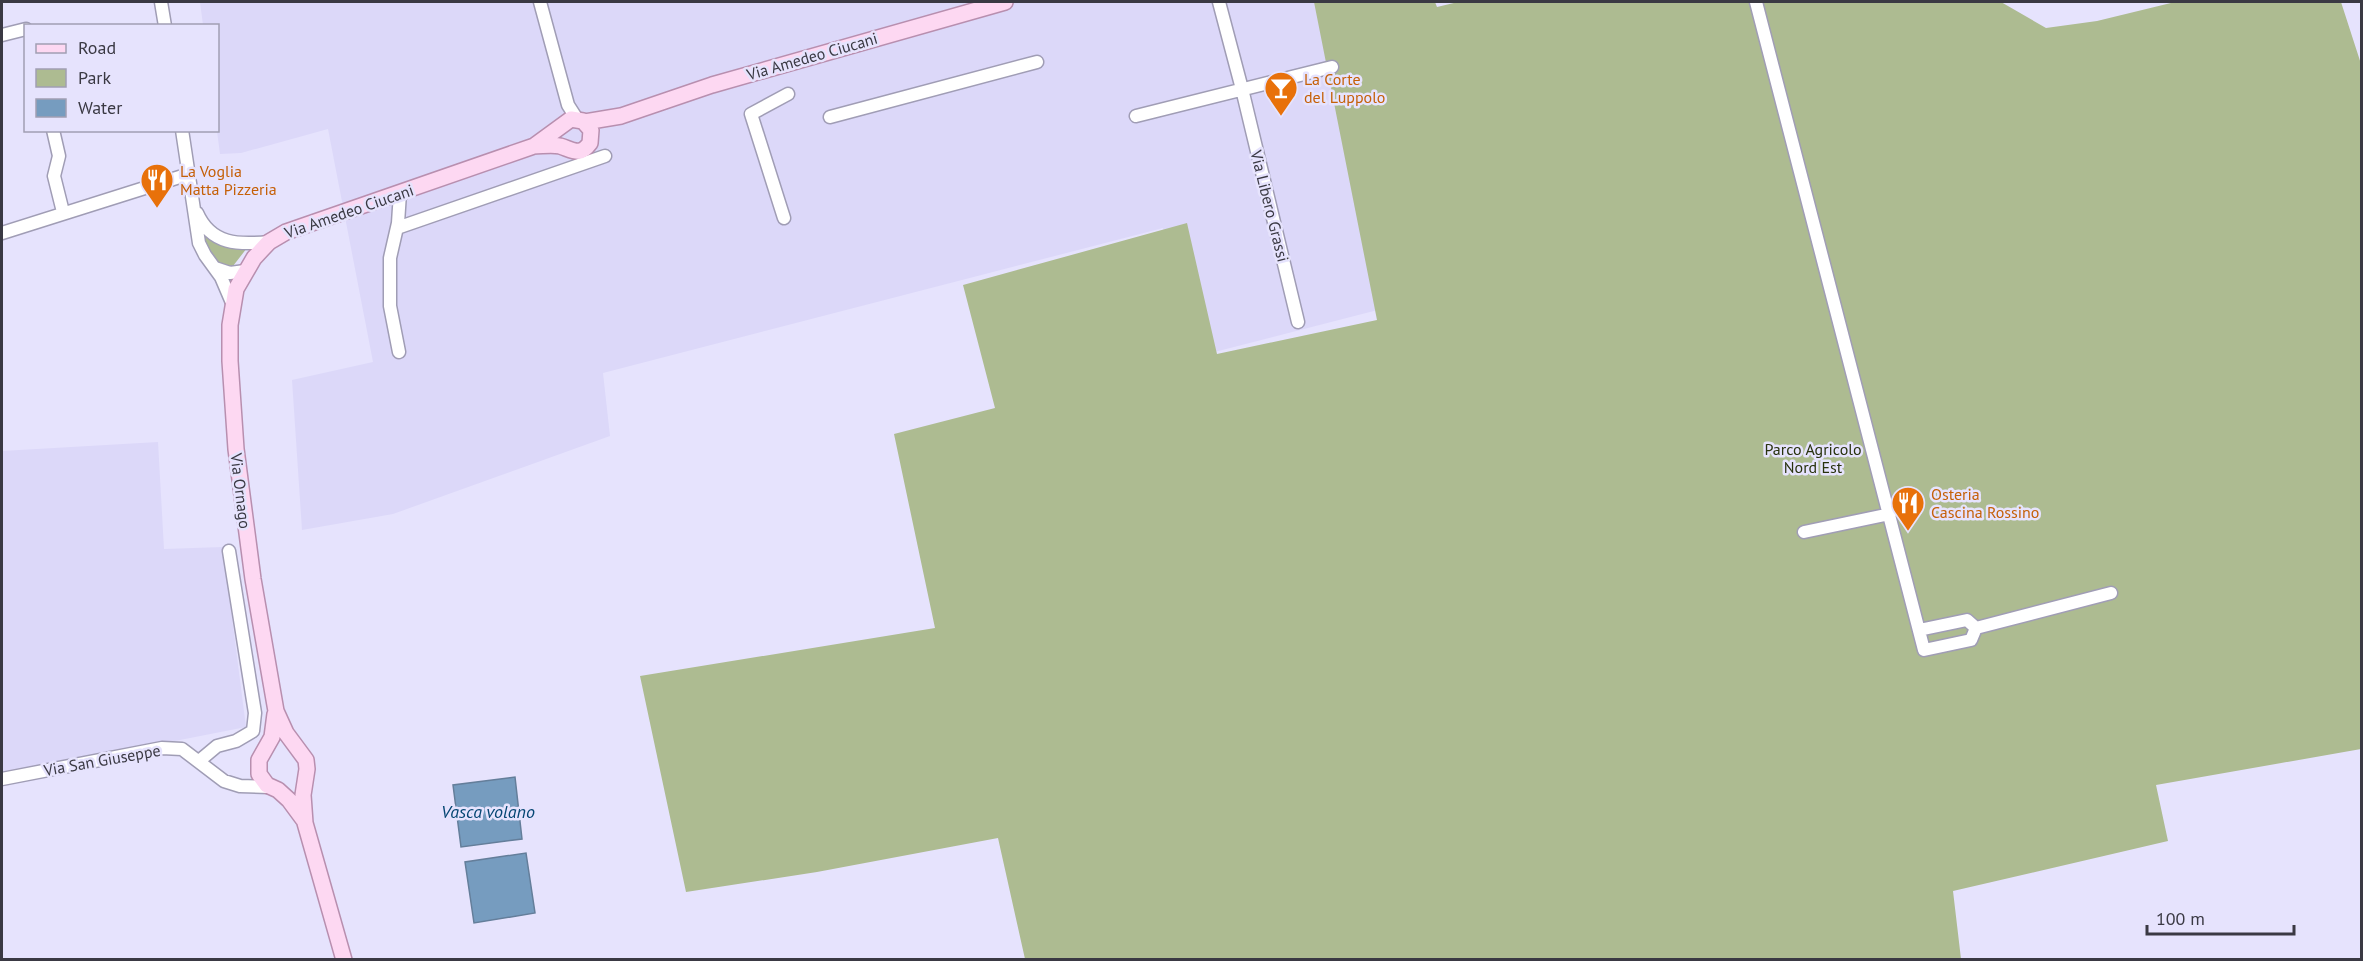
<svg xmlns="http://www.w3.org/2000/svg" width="2363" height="961" viewBox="0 0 2363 961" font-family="'PT Sans',sans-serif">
  <rect width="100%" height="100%" fill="#e6e3fd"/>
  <path fill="#dcd8f9" d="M200,2H1322L1401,304L1195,357L1163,228L603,373L610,436L393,514L302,530L292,380L373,362L328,129L241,153L220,154L217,131L218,26L203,25Z
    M158,442L164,549L223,547L246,727L2,775V451Z"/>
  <path fill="#adbb91" d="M1314,2H1435L1437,7L1458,2H2001L2046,28L2097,21L2175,2H2341L2362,67L2361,749L2156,785L2168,841L1953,891L1961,959H1025L998,838L817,872L686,892L640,676L935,628L894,434L995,408L963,285L1187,223L1217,354L1377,320Z
    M206,236L247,248L233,266H224L213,260L203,237Z"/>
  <path fill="#769cbf" stroke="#647e9a" stroke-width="1.5" d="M515,777L522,839L461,847L453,785Z
    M526,853L535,913L474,923L465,862Z"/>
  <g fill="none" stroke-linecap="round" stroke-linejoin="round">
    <g stroke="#a09db5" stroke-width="15">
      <path id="minor" d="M161,2L165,26
        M540,2L568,105L577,119
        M1219,2L1242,89L1298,322
        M1756,2L1924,650L1971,640L1976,628
        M2,35L26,29
        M1136,116L1332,67
        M830,117L1037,62
        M53,130L59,156L54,176L63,212
        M182,130L199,243L205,255L221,277L233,305
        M197,213C211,245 239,245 269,242
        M784,218L751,114L788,94
        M397,228L605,156
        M2,233L189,174
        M215,268L230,273L245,271
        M399,352L390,306V258L398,223L400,193
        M1804,532L1890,514
        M1919,630L1967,620L1976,628L2111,593
        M199,761L217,746L236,741L253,731L255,713L229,551
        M2,779L162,748L182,749L224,781L240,786L269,787"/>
    </g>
    <g stroke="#b88faf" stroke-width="18">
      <path id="major" d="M585,122L621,116L712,85L1005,2
        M275,714L272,737L259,760V774L267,785L278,790L289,800L303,819
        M344,960L305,823L303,795L307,769L306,760L286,733L276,711L253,579L236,449L230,361V325L236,289L254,258L269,242L286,232L534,146L571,119L583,121L591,130L590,143C580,157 573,150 560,146C551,144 542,146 534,146"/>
    </g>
    <use href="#minor" stroke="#fff" stroke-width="12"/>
    <use href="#major" stroke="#fdd8f2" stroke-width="15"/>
  </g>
  <defs>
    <g id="bar-pin" transform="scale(1.725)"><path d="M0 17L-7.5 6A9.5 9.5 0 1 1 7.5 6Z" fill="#e8710a" stroke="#e6e3fd"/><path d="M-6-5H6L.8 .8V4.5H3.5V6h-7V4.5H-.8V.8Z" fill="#fff"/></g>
    <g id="restaurant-pin" transform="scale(1.725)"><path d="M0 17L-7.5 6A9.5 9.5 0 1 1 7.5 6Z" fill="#e8710a" stroke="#e6e3fd"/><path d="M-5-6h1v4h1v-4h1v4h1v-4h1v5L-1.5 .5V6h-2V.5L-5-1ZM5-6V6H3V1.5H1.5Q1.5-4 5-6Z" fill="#fff"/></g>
  </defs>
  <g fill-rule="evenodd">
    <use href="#bar-pin" x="1281" y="88"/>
    <use href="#restaurant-pin" x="157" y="180"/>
    <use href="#restaurant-pin" x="1908" y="503"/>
  </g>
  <g text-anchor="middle" stroke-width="5" stroke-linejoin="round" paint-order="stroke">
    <g font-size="16" fill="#3a3943" stroke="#e6e3fd">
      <text transform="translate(812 56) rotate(-16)" y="6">Via Amedeo Ciucani</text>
      <text transform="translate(1270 206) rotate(76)" y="6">Via Libero Grassi</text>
      <text transform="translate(349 211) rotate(-19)" y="6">Via Amedeo Ciucani</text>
      <text transform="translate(241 491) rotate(83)" y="6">Via Ornago</text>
      <text transform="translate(102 760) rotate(-10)" y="6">Via San Giuseppe</text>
    </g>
    <g font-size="16" fill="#c56008" stroke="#e6e3fd" text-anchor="start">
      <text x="1304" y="85">La Corte<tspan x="1304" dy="18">del Luppolo</tspan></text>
      <text x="180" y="177">La Voglia<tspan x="180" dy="18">Matta Pizzeria</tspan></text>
      <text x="1931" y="500">Osteria<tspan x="1931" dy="18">Cascina Rossino</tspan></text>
    </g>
    <g font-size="16" fill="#28320d" stroke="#e6e3fd">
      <text x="1813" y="455">Parco Agricolo<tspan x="1813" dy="18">Nord Est</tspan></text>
    </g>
    <g font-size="18" font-style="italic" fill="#054673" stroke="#e6e3fd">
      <text x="488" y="818">Vasca volano</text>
    </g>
  </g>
  <rect width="2363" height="961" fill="none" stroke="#3a3943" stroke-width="6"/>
  <rect x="24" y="24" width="195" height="108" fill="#e6e3fd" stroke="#a19fb3" stroke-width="1.5"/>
  <rect x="36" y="44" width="30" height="9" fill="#fdd8f2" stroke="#a19fb3" stroke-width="1.5"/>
  <text x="78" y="54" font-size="18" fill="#3a3943">Road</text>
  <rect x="36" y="69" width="30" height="18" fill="#adbb91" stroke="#a19fb3" stroke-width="1.5"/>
  <text x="78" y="84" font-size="18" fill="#3a3943">Park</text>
  <rect x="36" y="99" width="30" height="18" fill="#769cbf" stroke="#a19fb3" stroke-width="1.5"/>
  <text x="78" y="114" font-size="18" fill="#3a3943">Water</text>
  <path d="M2147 925v9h147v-9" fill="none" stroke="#3a3943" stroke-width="3"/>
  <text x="2156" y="925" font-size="18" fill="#3a3943" stroke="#e6e3fd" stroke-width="4.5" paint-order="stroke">100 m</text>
</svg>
